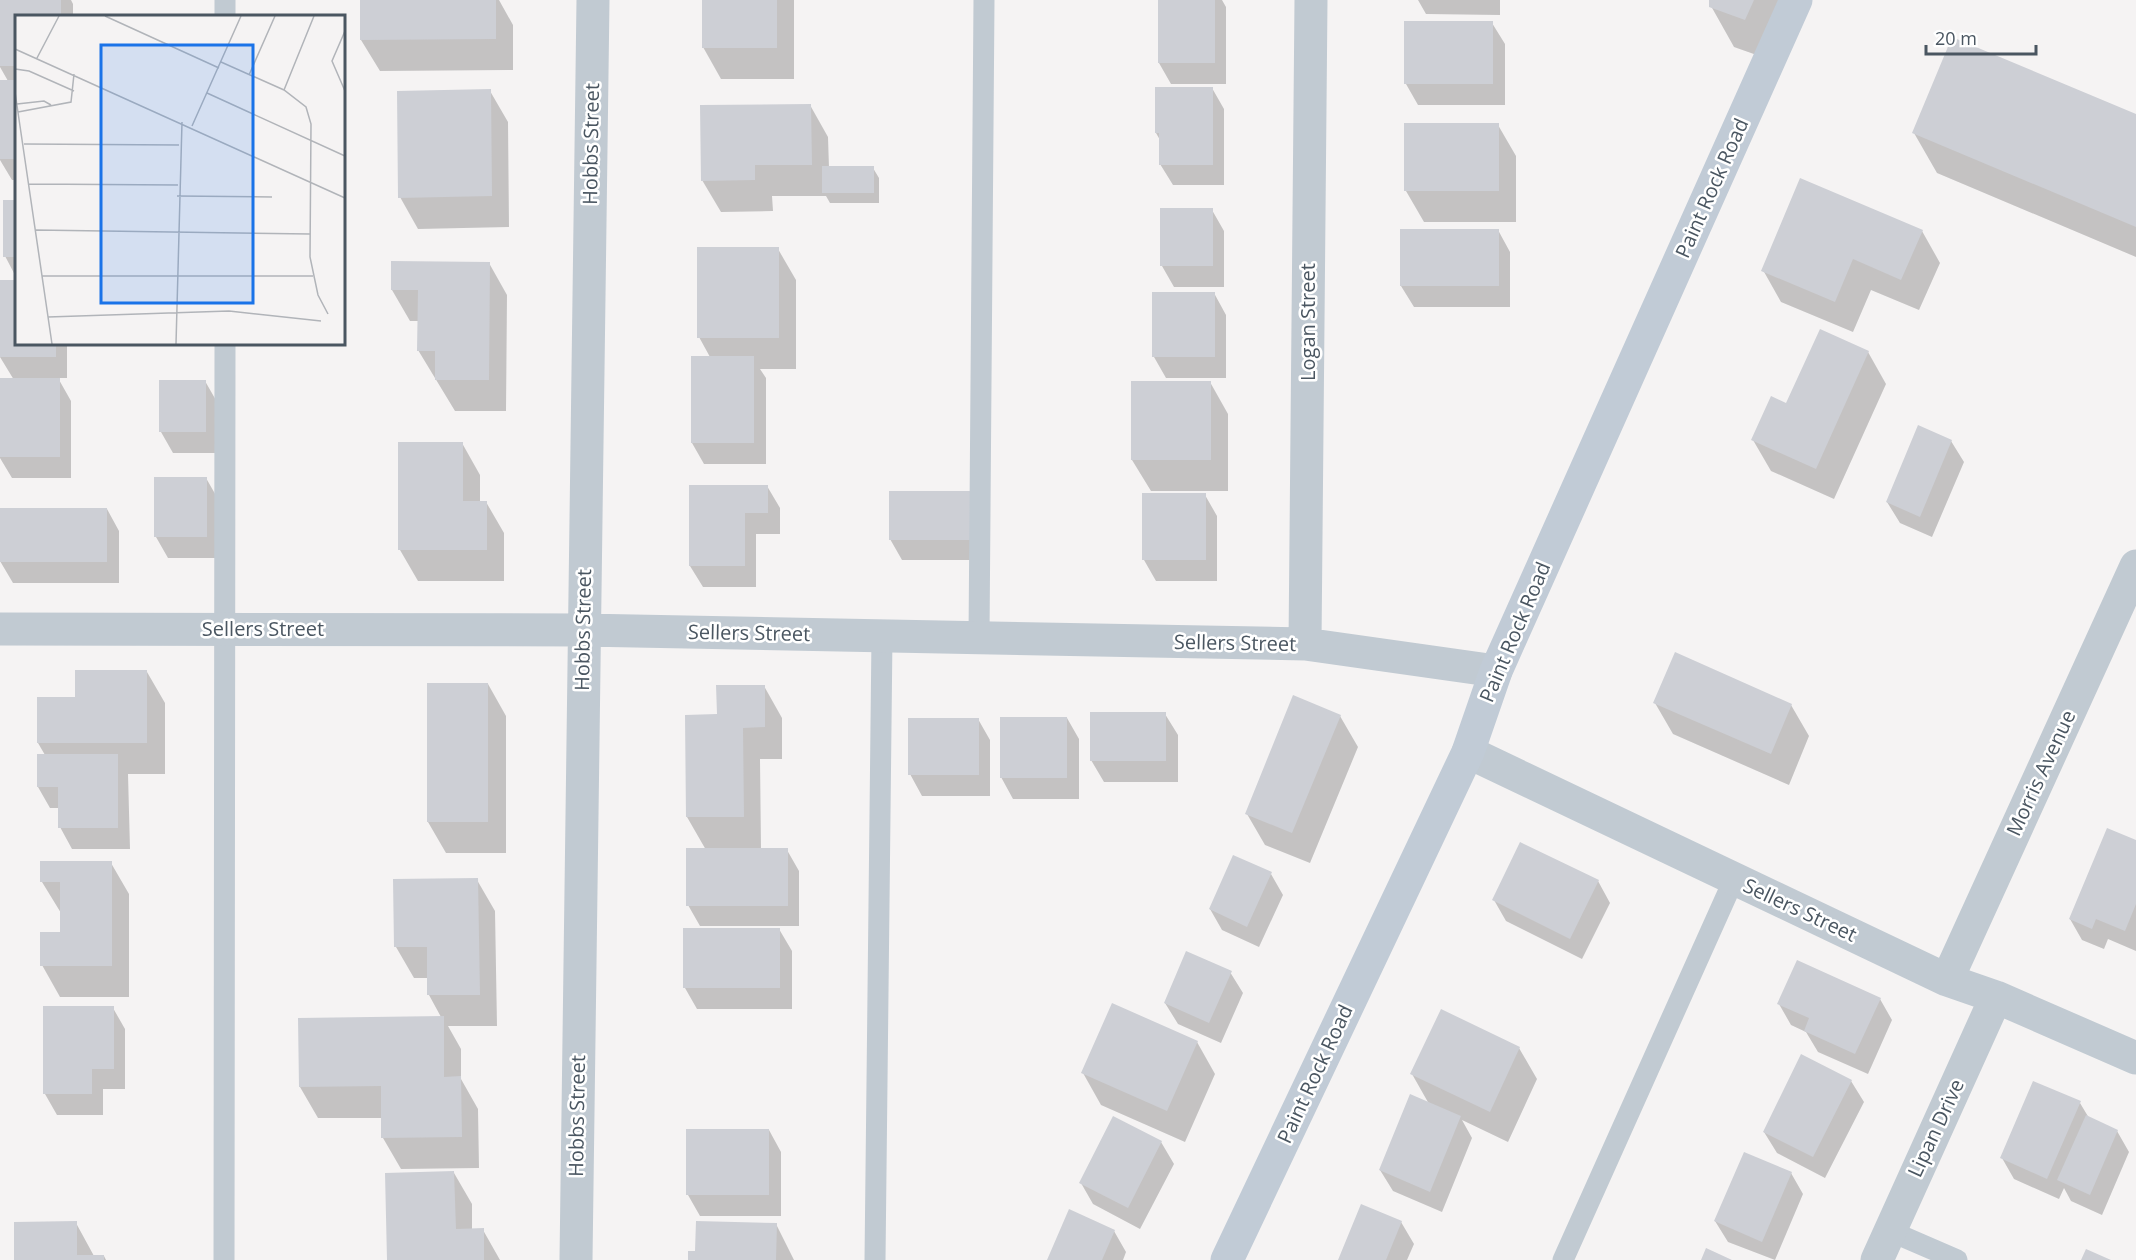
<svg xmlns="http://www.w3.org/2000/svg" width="2136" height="1260" viewBox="0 0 2136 1260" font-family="'Open Sans',sans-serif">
  <rect width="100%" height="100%" fill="#f5f3f3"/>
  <path fill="#0003" d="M0,0H71L73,4V16H16V180H12L0,160V81H8L0,67Z
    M361,0H499L513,25V70L380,71L361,40Z
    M703,0H794V79H721L703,47Z
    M1159,0H1222L1226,7V84H1171L1159,63Z
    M1418,0H1500V15L1426,14Z
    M1711,0H1798L1768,59L1734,47L1711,6Z
    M1492,23L1505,44V105H1418L1406,84Z
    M1212,88L1224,109V185H1173L1160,164V140L1156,133Z
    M490,91L508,122L509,227L418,229L400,197Z
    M810,105L828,137L829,168H873L879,178V203H830L826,196H772L773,211L721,212L702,180Z
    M2136,116V257L1937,173L1914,133Z
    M1498,125L1516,156V222H1424L1406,191Z
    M5,201H16V277L5,256Z
    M1212,210L1224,231V287H1174L1162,266Z
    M1498,230L1510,252V307H1414L1401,286Z
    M1922,231L1940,263L1919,310L1871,290L1853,332L1781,302L1763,270Z
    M778,249L796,280V369H760L766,378V464H704L692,443V357H710L699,337Z
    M489,263L507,295L506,411H455L418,350L419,321H410L392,290Z
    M0,282H16V344H67V378H58L71,401V478H12L0,458V380H14L0,357Z
    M1214,293L1226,315V378H1166L1154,357Z
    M1868,352L1886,384L1834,499L1771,471L1753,440L1787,405Z
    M205,381L217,402V453H173L161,432Z
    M1210,382L1228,414V491H1151L1132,460Z
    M1951,441L1964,462L1932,537L1900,523L1887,502Z
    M400,443H462L480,475V502H486L504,533V581H418L400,550Z
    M206,478L218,499V558H168L156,537Z
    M767,486L780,508V534H756V587H703L690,566Z
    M1205,495L1217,516V581H1156L1144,560Z
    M107,509L119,531V583H13L0,561Z
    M982,513V560H902L890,539Z
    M147,672L165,703V774H128L130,849H72L60,827V808H50L38,787L45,755L38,743L77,698Z
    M488,684L506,716V853H446L428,822Z
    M764,686L782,718V759H760L761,850H787L799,871V926H700L688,905L706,850L687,817L718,715Z
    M1655,703L1791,705L1809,736L1789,785L1673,734Z
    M1165,714L1178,735V782H1104L1091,760Z
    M1340,716L1358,747L1310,863L1265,845L1247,814Z
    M1067,718L1079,739V799H1013L1001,777Z
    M978,719L990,740V796H922L910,774Z
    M2136,842V951L2108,939L2104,949L2082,940L2070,919Z
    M111,863L129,894V997H60L42,965L61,934V913L42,882Z
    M1271,874L1283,895L1259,947L1222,930L1210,909Z
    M477,880L495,911L497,1026H448L461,1049V1079L478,1109L479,1168L401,1169L383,1138L382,1118H318L300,1087L441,1017L429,995L428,978H414L396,947Z
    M1598,881L1610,903L1582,959L1506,921L1494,900Z
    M779,929L792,951V1009H697L685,988Z
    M1230,972L1243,993L1221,1043L1178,1024L1165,1003Z
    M1880,999L1892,1020L1868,1074L1818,1052L1806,1032L1791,1025L1779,1004Z
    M113,1008L125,1029V1089H103V1115H57L45,1094Z
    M1197,1042L1215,1074L1185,1142L1101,1105L1083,1073Z
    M1519,1048L1537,1079L1508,1142L1462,1120L1472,1138L1442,1212L1393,1191L1380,1170L1429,1104L1412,1074Z
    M1851,1081L1864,1102L1825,1178L1777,1153L1764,1132Z
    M2080,1103L2089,1118L2117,1131L2129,1152L2102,1215L2071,1201L2064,1188L2059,1199L2014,1179L2002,1158Z
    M1114,1118L1161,1142L1174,1164L1140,1229L1093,1204L1081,1183Z
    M769,1130L781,1152V1216H700L688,1195Z
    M454,1173L472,1204V1230H483L500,1260H388Z
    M1791,1173L1803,1194L1775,1260L1728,1242L1715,1221Z
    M1401,1222L1414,1244L1407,1260H1339Z
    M76,1223L94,1256H104L106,1260H16Z
    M776,1224L794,1260H690Z
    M1114,1231L1126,1252L1123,1260H1048Z"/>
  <path fill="#cdcfd5" d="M0,0H61V16H16V66H0Z
    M360,0H496V39L360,40Z
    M702,0H777V48H702Z
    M1158,0H1215V63H1158Z
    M1709,0H1754L1745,20L1709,7Z
    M1404,21H1493V84H1404Z
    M1952,37L2136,114V227L1912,133Z
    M0,80H16V159H0Z
    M1155,87H1213V165H1159V133H1155Z
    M491,89L492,196L398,198L397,91Z
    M811,104L812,165H755V180L701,181L700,105Z
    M1404,123H1499V191H1404Z
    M822,166H874V193H822Z
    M1800,178L1923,230L1901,280L1853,259L1835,302L1761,271Z
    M3,200H16V257H3Z
    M1160,208H1213V266H1160Z
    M1400,229H1499V286H1400Z
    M697,247H779V338H697Z
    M391,261L490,262L489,380H435V351H417L418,290H391Z
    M0,280H16V344H56V357H0Z
    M1152,292H1215V357H1152Z
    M1820,329L1869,351L1816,469L1751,440L1771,396L1786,403Z
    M691,356H754V443H691Z
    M0,378H60V457H0Z
    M159,380H206V432H159Z
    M1131,381H1211V460H1131Z
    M1918,425L1952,440L1920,517L1886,502Z
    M398,442H463V501H487V550H398Z
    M154,477H207V537H154Z
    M689,485H768V513H745V566H689Z
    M889,491H970V540H889Z
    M1142,493H1206V560H1142Z
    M0,508H107V562H0Z
    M1675,652L1792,704L1771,754L1653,703Z
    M75,670H147V743H37V697H75Z
    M427,683H488V822H427Z
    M716,685H765V727L743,728L744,817H686L685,715L717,714Z
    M1293,695L1341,715L1292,833L1245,814Z
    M1090,712H1166V761H1090Z
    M1000,717H1067V778H1000Z
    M908,718H979V775H908Z
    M37,754H118V828H58V787H37Z
    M2107,828L2136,840V904L2125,931L2096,919L2092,929L2069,919Z
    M1520,842L1599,880L1570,939L1492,900Z
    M686,848H788V906H686Z
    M1233,855L1272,872L1247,927L1209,909Z
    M40,861H112V966H40V932H60V882H40Z
    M478,878L480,995H427V947H394L393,879Z
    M683,928H780V988H683Z
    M1186,951L1232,971L1209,1023L1164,1003Z
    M1797,960L1881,998L1855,1054L1804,1031L1809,1018L1777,1004Z
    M1112,1003L1198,1041L1167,1111L1081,1073Z
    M43,1006H114V1069H92V1094H43Z
    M1441,1009L1520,1047L1490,1112L1410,1074Z
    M444,1016V1077L461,1076L462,1137L381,1138V1086L299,1087L298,1018Z
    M1801,1054L1852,1080L1813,1157L1763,1132Z
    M2033,1081L2081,1101L2047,1179L2000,1158Z
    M1410,1094L1461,1116L1430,1192L1379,1170Z
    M2086,1115L2118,1130L2090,1195L2057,1180Z
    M1113,1116L1162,1141L1128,1208L1079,1183Z
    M686,1129H769V1195H686Z
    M1744,1152L1792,1172L1762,1242L1714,1221Z
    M454,1171L456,1229L484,1228V1260H387L385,1173Z
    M1361,1204L1402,1221L1386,1260H1338Z
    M1069,1209L1115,1230L1102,1260H1047Z
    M77,1221V1255H104V1260H14V1222Z
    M696,1221L777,1223L776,1260H688V1251H695Z
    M1706,1248L1732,1260H1701Z
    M2086,1249L2111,1260H2081Z"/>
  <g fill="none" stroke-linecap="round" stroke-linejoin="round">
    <path stroke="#c1cad2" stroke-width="21" d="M225,0V16
      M979,638L984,0
      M1890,1231L1957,1260
      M224,1260L225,344
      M875,1260L882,636
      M1563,1260L1734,879"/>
    <path stroke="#c1cad2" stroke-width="33" d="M0,629L583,630L1305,644L1496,671
      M1305,644L1311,0
      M1468,752L1947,980L1996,997L2136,1058
      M1947,980L2136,566
      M576,1260L593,0
      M1877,1260L1996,997"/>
    <path stroke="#c1cbd6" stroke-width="33" d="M1227,1260L1468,752L1496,671L1796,0"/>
  </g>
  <g text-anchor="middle" stroke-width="5" stroke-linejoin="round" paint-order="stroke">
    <g font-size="20" fill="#4a5661" stroke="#fff">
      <text transform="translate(591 144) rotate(-89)" y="7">Hobbs Street</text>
      <text transform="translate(1712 188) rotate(-66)" y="7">Paint Rock Road</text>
      <text transform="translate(1308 322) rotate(-90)" y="7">Logan Street</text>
      <text x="263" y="636">Sellers Street</text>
      <text transform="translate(583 630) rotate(-89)" y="7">Hobbs Street</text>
      <text transform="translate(1515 632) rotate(-67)" y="7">Paint Rock Road</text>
      <text transform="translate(749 633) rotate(1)" y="7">Sellers Street</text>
      <text transform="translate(1235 643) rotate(1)" y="7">Sellers Street</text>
      <text transform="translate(2041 773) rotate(-65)" y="7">Morris Avenue</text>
      <text transform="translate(1800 910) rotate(25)" y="7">Sellers Street</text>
      <text transform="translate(1315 1074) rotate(-65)" y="7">Paint Rock Road</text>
      <text transform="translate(577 1116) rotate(-89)" y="7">Hobbs Street</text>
      <text transform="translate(1936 1128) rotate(-65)" y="7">Lipan Drive</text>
    </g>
  </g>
  <g transform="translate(15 15)">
    <rect width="330" height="330" fill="#f5f3f3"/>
    <path fill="none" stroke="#b1b4b9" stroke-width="1.5" d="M90,1L204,53M330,16L317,46L330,76M0,34L330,183M22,43L44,1M206,47L269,75L291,92L296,109L295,242L303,280L313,299M0,54L14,56L59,76M234,60L260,1M269,75L299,1M0,77L37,329M192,78L330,141M2,89L29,86L36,90M3,97L56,87L59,59M177,111L226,1M9,129L164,130M14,169L163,170M162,181L257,182M21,215L295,219M27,261H298M33,302L214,296L306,306M161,329L167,107"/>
    <path fill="#1a73e8" fill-opacity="0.15" stroke="#1a73e8" stroke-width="3" d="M86,30H238V288H86Z"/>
    <rect width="330" height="330" fill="none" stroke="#4a5661" stroke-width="3"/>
  </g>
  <path d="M1926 45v9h110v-9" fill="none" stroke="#4a5661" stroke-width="3"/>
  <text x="1935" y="45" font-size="18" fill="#4a5661" stroke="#ffffff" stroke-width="4.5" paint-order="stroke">20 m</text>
</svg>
